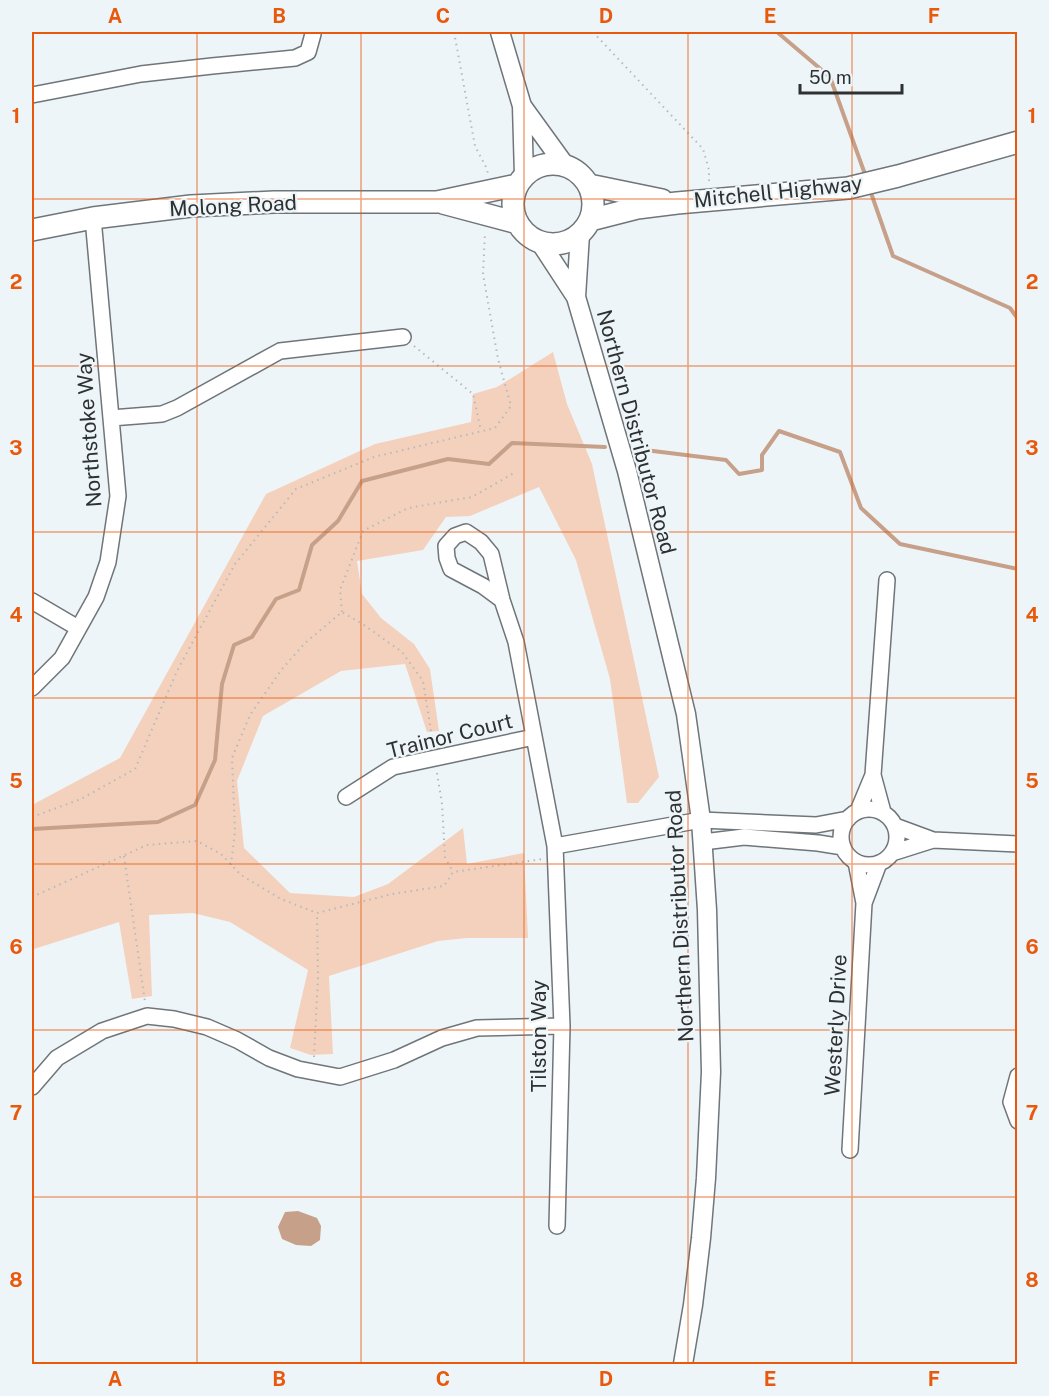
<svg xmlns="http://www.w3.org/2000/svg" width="1049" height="1396" viewBox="0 0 1049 1396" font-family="'Public Sans',sans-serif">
  <rect width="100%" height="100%" fill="#eef5f8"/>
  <path fill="#f4d1bd" d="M553,352L567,404L592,464L659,777L638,803H627L610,679L576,560L539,487L470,516L446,517L423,550L357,561L362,594L381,618L414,644L430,669L439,731L427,732L405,664L341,671L263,716L237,781L244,848L290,893L354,897L388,884L463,828L467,864L524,853L528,938H467L438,941L329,976L333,1054L311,1055L290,1048L308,970L230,922L193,913L149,915L152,996L132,999L119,922L34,949L32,952V805L120,758L266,494L375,444L471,422L473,394L497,387Z"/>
  <path fill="#c7a089" d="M298,1211L317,1218L321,1226L320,1240L311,1246L296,1245L282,1239L278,1227L285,1212Z"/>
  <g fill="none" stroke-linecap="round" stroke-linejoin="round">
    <path stroke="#c7a089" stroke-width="4" d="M777,32L830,77L866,177
      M870,190L893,256L1010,308L1018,319
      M645,450L726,460L739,474L762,470V455L779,431L840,452L861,508L900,544L1018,569
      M32,829L158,822L195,805L215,760L222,684L234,645L252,637L276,599L299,590L312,545L338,521L362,481L448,459L489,464L512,443L605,447"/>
    <g stroke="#6f7578" stroke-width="18">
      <path id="minor" d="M32,95L141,74L212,66L295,58L308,52L313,34L312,32
        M111,418L162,414L177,408L280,351L403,337
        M502,600L483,586L451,569L447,558L446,546L455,536L466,532L481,542L491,554L502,600L516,642L555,846L562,1026L557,1226
        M32,601L78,628
        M32,688L62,658L96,597L108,562L118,496L93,218
        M873,775L883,812
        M346,797L393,767L534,737
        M841 837a28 28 0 1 1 56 0a28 28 0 1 1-56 0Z
        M858,811L873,775L887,580
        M895,826L933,840L1018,844
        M703,842L744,837L818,843L843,847
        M555,846L701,820L816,825L848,819
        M892,853L933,840
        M864,903L879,863
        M1018,1076L1011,1102L1018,1121
        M32,1087L57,1058L102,1031L147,1016L174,1019L207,1027L237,1040L269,1058L298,1069L340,1077L394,1060L442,1038L477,1028L562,1026
        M850,1150L864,903L856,862"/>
    </g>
    <g stroke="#6f7578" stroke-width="21">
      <path id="major" d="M500,32L522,106L524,176
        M522,106L564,164
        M540,242L576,297L627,471L686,714L701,820L707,910L711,1072L706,1178L701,1238L693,1305L683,1364
        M576,297L580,234"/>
    </g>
    <g stroke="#6f7578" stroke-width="24">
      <path id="highway" d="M513 204a40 40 0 1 1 80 0a40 40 0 1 1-80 0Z
        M589,185L662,200
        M443,203L518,223
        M590,220L637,208L677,203L848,188L898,176L1018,142
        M32,230L93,218L191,206L274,202H437L517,185"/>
    </g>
    <path stroke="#b4babc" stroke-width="2" stroke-dasharray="1.5 4.5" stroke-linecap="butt" d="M454,32L475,146L487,169L488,174
      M593,32L703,149L709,170V183
      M414,346L473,394L481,431
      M342,612L340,590L363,531L408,508L472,497L514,473
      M437,773L442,804L445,857L453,872
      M32,817L81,799L135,769L177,671L235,564L296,489L374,457L495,428L511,406L498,359L483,274L485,233
      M124,856L145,1002
      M231,865L235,831L232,758L250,715L282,669L305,643L342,612L364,625L402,652L423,681L433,744
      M32,897L147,845L197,841L221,854L241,875L281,899L317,913L392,894L444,886L453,872L543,859
      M314,1057L318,978L317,913"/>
    <use href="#minor" stroke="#fff" stroke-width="15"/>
    <use href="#major" stroke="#fff" stroke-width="18"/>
    <use href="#highway" stroke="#fff" stroke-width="21"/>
  </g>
  <path fill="none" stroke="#e8590c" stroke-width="1.5" stroke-opacity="0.55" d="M197,32V1364M361,32V1364M524,32V1364M688,32V1364M852,32V1364M32,199H1018M32,366H1018M32,532H1018M32,698H1018M32,864H1018M32,1030H1018M32,1197H1018"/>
  <g text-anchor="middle" stroke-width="4.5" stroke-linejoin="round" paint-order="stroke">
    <g font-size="21" fill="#2e3132" stroke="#eef5f8">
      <text transform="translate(778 192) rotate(-6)" y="7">Mitchell Highway</text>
      <text transform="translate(233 206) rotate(-3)" y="7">Molong Road</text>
      <text transform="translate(89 430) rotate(-94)" y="7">Northstoke Way</text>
      <text transform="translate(636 432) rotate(75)" y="7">Northern Distributor Road</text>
      <text transform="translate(450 736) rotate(-14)" y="7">Trainor Court</text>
      <text transform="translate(680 916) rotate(-93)" y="7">Northern Distributor Road</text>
      <text transform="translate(836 1025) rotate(-87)" y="7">Westerly Drive</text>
      <text transform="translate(539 1036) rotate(-90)" y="7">Tilston Way</text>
    </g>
  </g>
  <rect width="1049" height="1396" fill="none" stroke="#eef5f8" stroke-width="66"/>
  <path d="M800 84v9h102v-9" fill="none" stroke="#2e3132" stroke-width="3"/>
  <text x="809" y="84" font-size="18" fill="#2e3132" stroke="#eef5f8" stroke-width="4.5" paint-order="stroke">50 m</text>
  <rect x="33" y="33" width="983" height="1330" fill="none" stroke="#e8590c" stroke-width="2"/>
  <g font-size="20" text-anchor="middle" font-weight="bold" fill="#e8590c">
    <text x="115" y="23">A</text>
    <text x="279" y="23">B</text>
    <text x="443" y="23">C</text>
    <text x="606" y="23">D</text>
    <text x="770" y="23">E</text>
    <text x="934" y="23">F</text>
    <text x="16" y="123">1</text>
    <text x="1032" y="123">1</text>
    <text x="16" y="289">2</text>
    <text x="1032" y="289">2</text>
    <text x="16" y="455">3</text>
    <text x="1032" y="455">3</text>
    <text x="16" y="622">4</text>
    <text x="1032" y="622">4</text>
    <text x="16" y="788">5</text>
    <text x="1032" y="788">5</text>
    <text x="16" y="954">6</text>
    <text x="1032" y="954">6</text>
    <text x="16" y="1120">7</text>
    <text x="1032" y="1120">7</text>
    <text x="16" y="1287">8</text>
    <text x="1032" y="1287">8</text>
    <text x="115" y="1386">A</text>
    <text x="279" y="1386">B</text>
    <text x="443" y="1386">C</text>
    <text x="606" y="1386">D</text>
    <text x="770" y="1386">E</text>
    <text x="934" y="1386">F</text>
  </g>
</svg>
